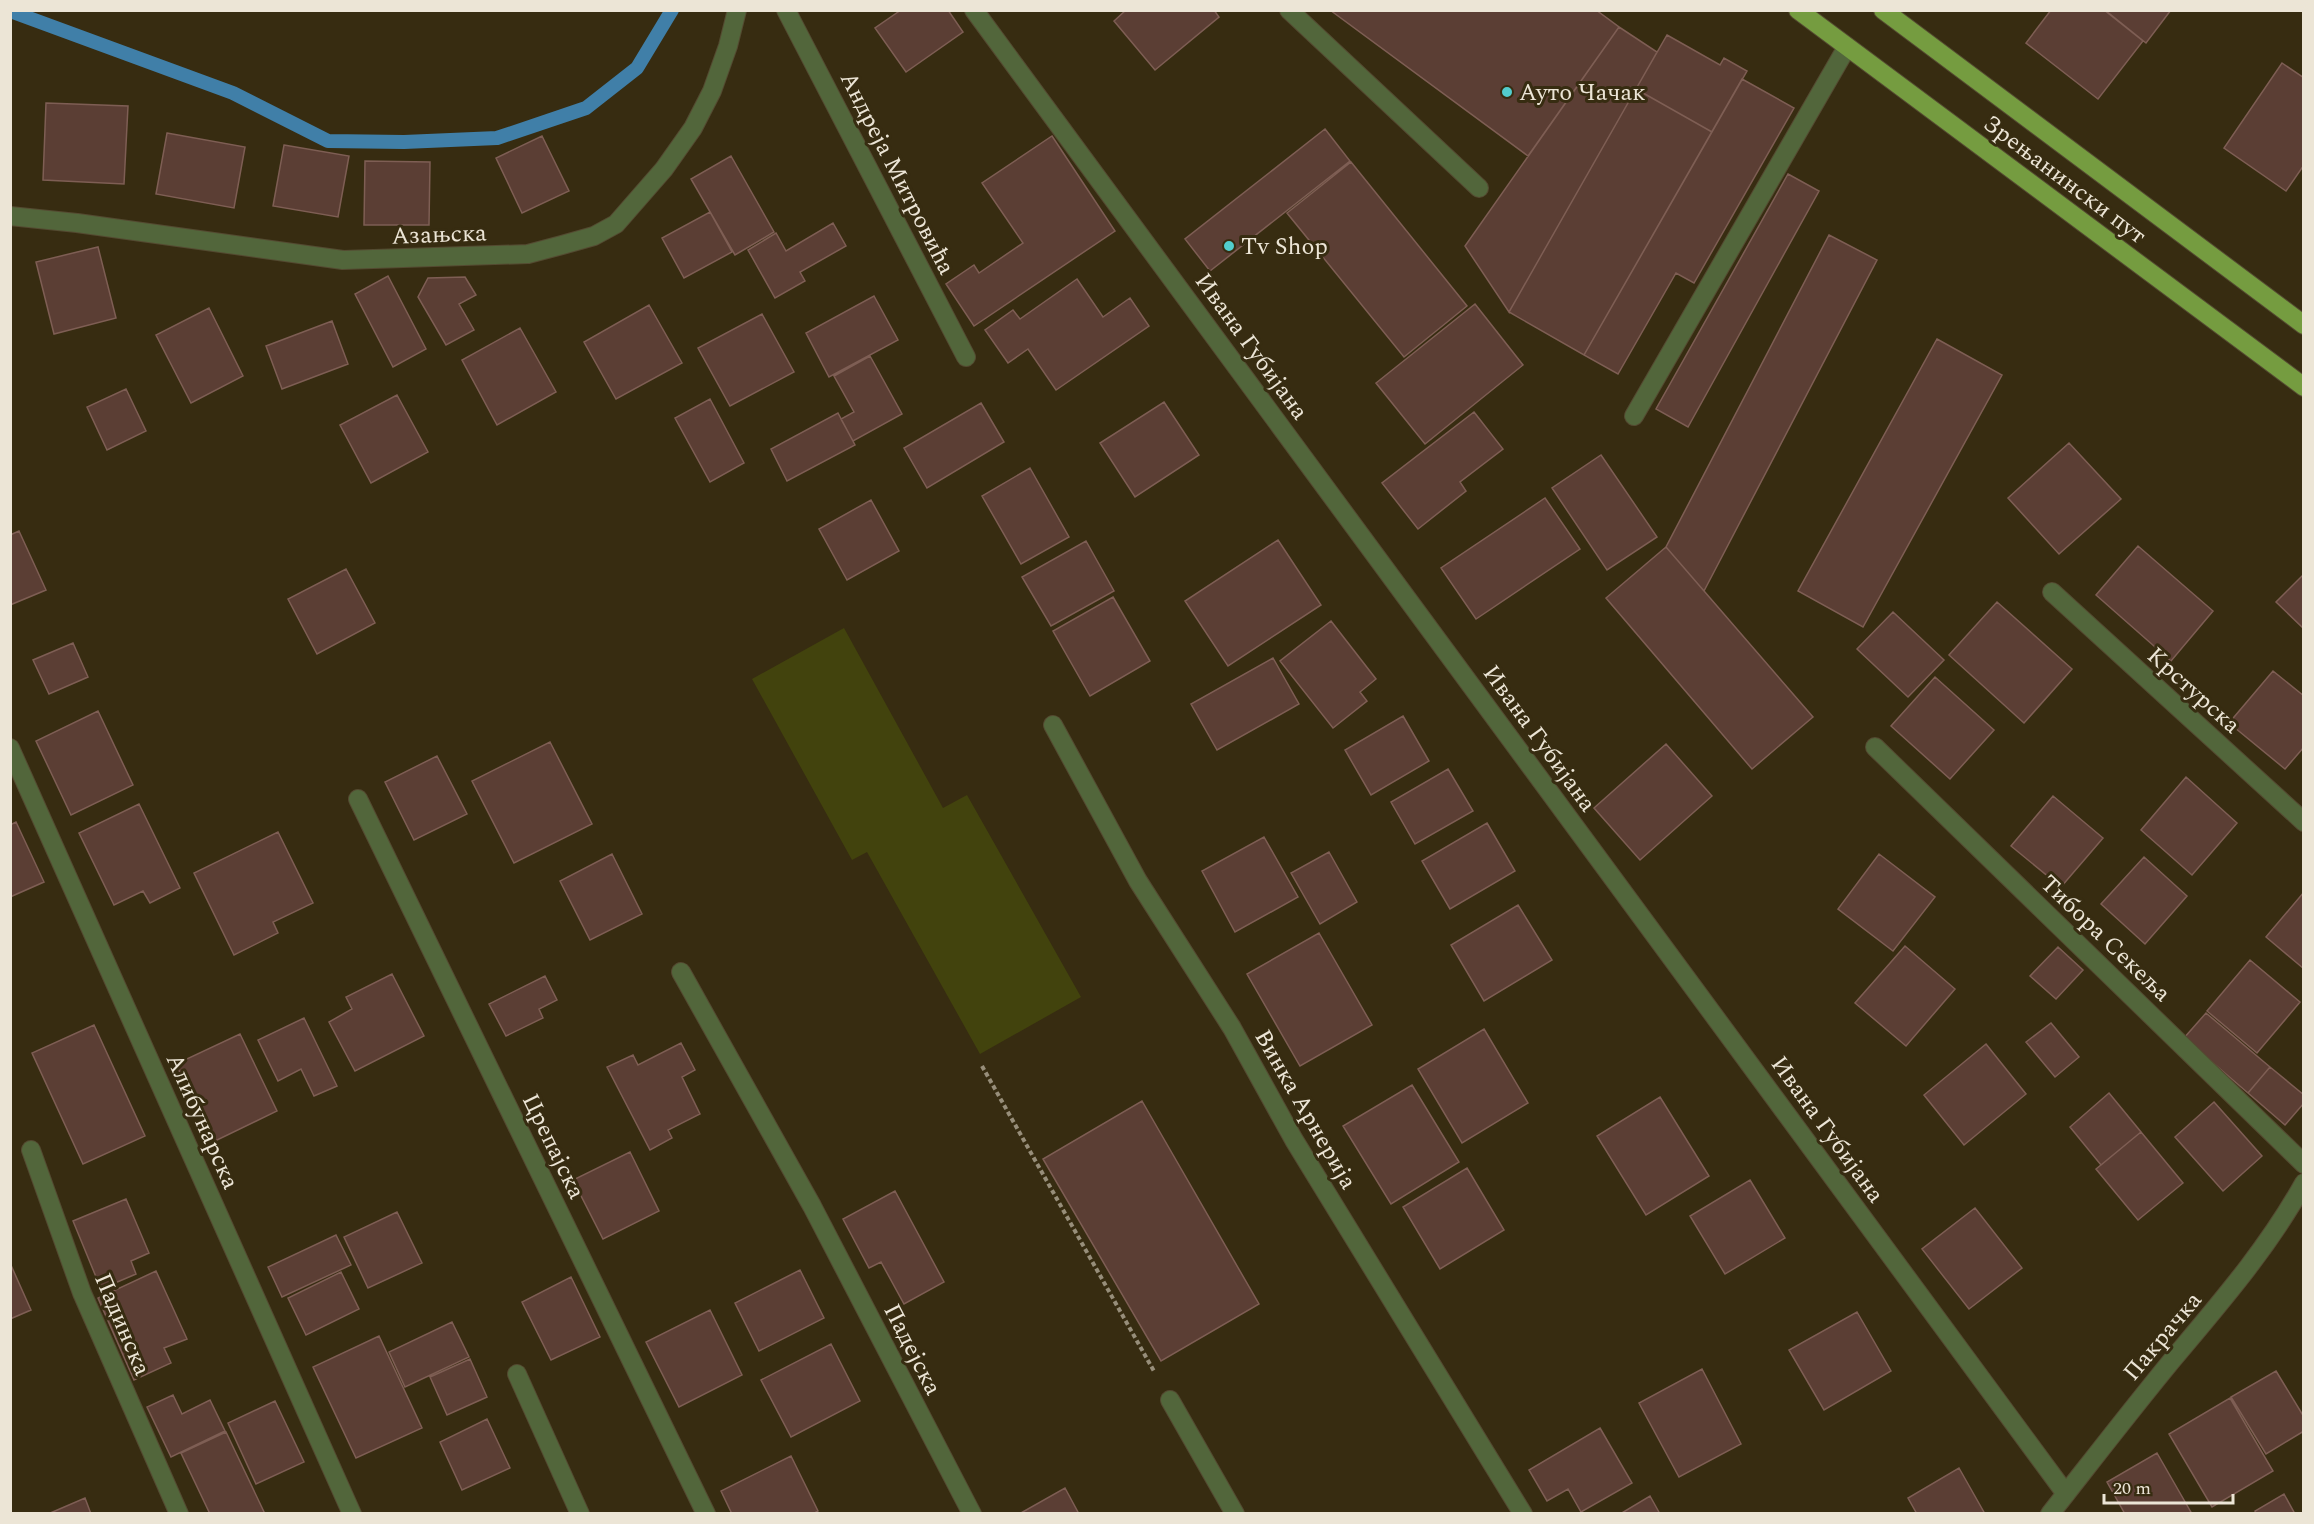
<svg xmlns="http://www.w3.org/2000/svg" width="2314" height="1524" viewBox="0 0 2314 1524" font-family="Spectral,serif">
  <rect width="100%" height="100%" fill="#372c11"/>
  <path fill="#42430d" d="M844,628L943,808L967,795L1081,997L980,1054L867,852L852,860L752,679Z"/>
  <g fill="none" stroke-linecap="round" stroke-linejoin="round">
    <path stroke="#407fa8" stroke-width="14" d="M10,11L233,93L328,141L404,142L497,138L586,108L637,68L672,10"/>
  </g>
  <path fill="#5b3e34" stroke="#7e5e54" stroke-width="1.5" d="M901,10H948L963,32L906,72L875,28Z
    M1126,10H1214L1219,17L1155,70L1114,21Z
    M1330,10H1596L1619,27L1528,156Z
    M2051,10H2104L2143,41L2098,99L2026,43Z
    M2105,10H2171L2146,43Z
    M1619,27L1657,52L1509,312L1465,246Z
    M1667,35L1720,65L1724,58L1747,71L1712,132L1636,89Z
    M2282,63L2304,78V165L2286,191L2224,148Z
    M1742,79L1794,108L1694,283L1676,273L1618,374L1584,355Z
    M1636,89L1712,132L1584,355L1509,312Z
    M46,103L128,106L124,184L43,180Z
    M1325,129L1350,161L1210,271L1185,239Z
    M167,133L245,147L234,208L156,194Z
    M542,136L569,191L522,213L496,158Z
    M1052,136L1115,231L974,326L946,284L974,265L979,273L1023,243L982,183Z
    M284,145L349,156L338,217L273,206Z
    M731,156L774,232L735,255L691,179Z
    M365,161L430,162L429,225H364Z
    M1351,162L1467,306L1404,357L1287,213Z
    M1788,174L1819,191L1688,427L1656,409Z
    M710,212L732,252L684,278L662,238Z
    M833,223L846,246L800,272L805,281L775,298L748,250L776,233L786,251Z
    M1829,235L1877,260L1704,591L1666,547Z
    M98,247L116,318L54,334L36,262Z
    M388,276L426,349L393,367L355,294Z
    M465,277L476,295L459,304L474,330L446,345L418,297L428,278Z
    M1077,279L1103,317L1130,298L1149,326L1056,390L1028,349L1008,363L985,330L1013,310L1020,319Z
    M874,296L898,340L829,377L806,333Z
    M1475,304L1523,365L1425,444L1376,383Z
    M649,305L682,363L616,399L584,342Z
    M209,308L243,376L191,403L156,335Z
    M762,314L794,372L730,406L698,348Z
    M332,321L348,364L282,389L266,346Z
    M520,328L556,392L497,425L462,360Z
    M1937,339L2002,375L1863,627L1798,591Z
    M870,356L902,414L853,441L841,419L854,412L834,376Z
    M126,389L146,431L107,450L87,407Z
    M397,395L428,452L371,483L340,425Z
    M710,399L744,463L710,482L675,418Z
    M1164,402L1199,455L1135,497L1100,443Z
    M981,403L1004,442L927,488L904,448Z
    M1474,412L1503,449L1460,482L1466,491L1418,529L1382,483Z
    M838,413L855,445L787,481L771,449Z
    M2069,443L2121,499L2059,554L2008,498Z
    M1601,455L1657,537L1607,570L1552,488Z
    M1030,468L1069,537L1021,564L982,496Z
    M1545,498L1580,549L1476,619L1441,568Z
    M871,500L899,551L847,580L819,529Z
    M19,531L46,590L10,605V535Z
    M1278,540L1321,605L1228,666L1185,601Z
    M1086,541L1114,591L1051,626L1022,577Z
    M2138,546L2213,611L2171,661L2096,595Z
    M1666,547L1813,717L1752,769L1606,598Z
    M346,569L375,623L317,654L288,599Z
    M2304,574V629L2276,602Z
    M1113,597L1150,661L1090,696L1053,631Z
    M1997,602L2072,669L2024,723L1949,655Z
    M1893,612L1944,660L1908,697L1857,649Z
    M1331,621L1376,679L1360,692L1367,701L1333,728L1280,661Z
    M73,643L88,677L49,694L33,660Z
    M1273,658L1299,704L1217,750L1191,704Z
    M2273,671L2304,696V747L2285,769L2229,723Z
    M1935,677L1994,730L1950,779L1891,726Z
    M98,711L133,785L71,815L36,741Z
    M1403,716L1429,761L1371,795L1345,750Z
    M550,742L592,824L514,863L472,781Z
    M1666,744L1712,796L1640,860L1594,808Z
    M437,756L467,814L414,840L385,782Z
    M1448,769L1473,811L1415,844L1391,802Z
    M2186,777L2237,823L2192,875L2141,830Z
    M2053,796L2103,838L2061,887L2011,846Z
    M139,804L180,888L150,903L143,891L114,905L79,833Z
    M16,822L44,882L10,897V825Z
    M1487,823L1515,871L1450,909L1422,861Z
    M278,832L313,903L273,922L278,933L234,955L194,873Z
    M1264,837L1298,897L1235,932L1202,871Z
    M1329,852L1357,902L1320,924L1291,873Z
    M612,854L642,914L590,940L560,881Z
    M1879,854L1935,897L1893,951L1838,909Z
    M2144,857L2187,896L2145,944L2101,904Z
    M2304,892V969L2266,937Z
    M1518,905L1552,960L1484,1001L1451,945Z
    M1319,933L1372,1025L1300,1066L1247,974Z
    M1905,946L1955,989L1906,1046L1855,1003Z
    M2058,947L2083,970L2056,999L2030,976Z
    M2250,960L2300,1002L2257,1053L2207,1011Z
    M392,974L424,1036L355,1071L329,1022L352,1009L346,997Z
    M545,976L557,1000L539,1009L543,1018L506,1036L489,1004Z
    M2206,1013L2270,1067L2248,1093L2184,1038Z
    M304,1018L337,1086L314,1096L301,1069L278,1081L258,1040Z
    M2051,1023L2079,1057L2055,1077L2026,1042Z
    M94,1025L145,1136L83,1164L32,1053Z
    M1484,1029L1528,1103L1462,1143L1418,1069Z
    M240,1034L277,1111L213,1142L176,1064Z
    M681,1043L695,1070L682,1077L700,1114L668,1130L672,1138L650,1150L607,1067L633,1055L638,1065Z
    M1986,1044L2026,1094L1964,1145L1924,1095Z
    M2270,1067L2304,1095V1103L2285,1125L2248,1093Z
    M1412,1085L1459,1162L1391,1204L1343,1126Z
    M2109,1093L2141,1132L2101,1165L2070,1127Z
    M1660,1097L1709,1176L1646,1215L1597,1136Z
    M1142,1101L1259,1304L1161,1361L1043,1159Z
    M2214,1102L2262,1156L2223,1191L2175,1137Z
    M2141,1132L2183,1183L2138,1220L2096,1169Z
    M630,1152L659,1211L603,1239L573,1180Z
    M1467,1168L1504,1230L1440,1269L1403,1207Z
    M1750,1180L1785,1238L1725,1274L1690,1216Z
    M895,1191L944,1282L904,1304L881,1262L869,1268L843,1219Z
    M126,1199L149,1253L131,1261L136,1274L101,1289L73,1221Z
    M1975,1208L2022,1268L1969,1309L1922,1249Z
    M397,1212L422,1263L368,1288L344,1237Z
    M336,1235L351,1265L282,1297L268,1267Z
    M10,1263L31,1310L10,1319Z
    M800,1270L824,1318L759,1351L735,1303Z
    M156,1271L187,1339L164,1348L171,1363L134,1380L98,1298Z
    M341,1272L359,1309L306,1335L288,1298Z
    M571,1277L600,1337L551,1360L522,1302Z
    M710,1310L742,1375L679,1407L646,1342Z
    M1857,1312L1891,1371L1824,1410L1789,1350Z
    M452,1322L469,1357L405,1387L389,1352Z
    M379,1336L422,1428L356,1458L313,1367Z
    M831,1344L860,1401L791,1437L761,1380Z
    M470,1359L487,1397L447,1415L430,1377Z
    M1702,1369L1741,1444L1679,1477L1639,1403Z
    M2276,1371L2304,1417V1431L2266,1454L2231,1397Z
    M173,1395L182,1414L210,1400L225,1431L171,1457L147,1407Z
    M2230,1398L2273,1471L2212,1507L2169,1434Z
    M275,1401L304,1462L256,1484L228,1423Z
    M487,1419L510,1468L462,1490L440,1442Z
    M1600,1428L1632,1483L1581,1512L1568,1489L1547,1501L1529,1470Z
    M226,1432L265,1514H210L181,1453Z
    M2157,1453L2192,1514H2125L2107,1482Z
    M791,1456L818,1511L813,1514H732L721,1491Z
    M1959,1468L1985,1514H1917L1908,1498Z
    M1065,1488L1079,1514H1019Z
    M2284,1494L2295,1514H2256L2255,1511Z
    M1650,1496L1660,1514H1620Z
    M85,1498L91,1514H48Z"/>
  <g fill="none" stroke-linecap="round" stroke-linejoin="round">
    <g stroke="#544a31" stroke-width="20">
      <path id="minor" d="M786,10L966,357
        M974,10L2066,1494
        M1289,10L1479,188
        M10,216L77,223L343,260L528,254L562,245L594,236L616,224L664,169L693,128L712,91L728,46L737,10
        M1634,416L1847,47
        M2052,592L2304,822
        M1053,725L1138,881L1232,1028L1294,1140L1523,1514
        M1875,747L2304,1164
        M10,748L352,1514
        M358,799L706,1514
        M681,972L812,1206L972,1514
        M31,1150L82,1293L179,1514
        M517,1374L580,1514
        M1170,1400L1235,1514
        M2050,1514C2091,1462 2131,1410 2173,1359C2220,1303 2268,1248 2304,1183"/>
    </g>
    <g stroke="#544a31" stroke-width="20">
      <path id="major" d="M1798,10L2304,387
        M1883,10L2304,325"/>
    </g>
    <path stroke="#978e7a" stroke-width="4" stroke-dasharray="4.5 3" stroke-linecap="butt" d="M982,1066L1155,1373"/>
    <use href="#minor" stroke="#52663b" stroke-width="18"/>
    <use href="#major" stroke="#759c40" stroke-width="18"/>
  </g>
  <g fill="#52cdce" stroke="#372c11" stroke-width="2">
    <circle cx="1507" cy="92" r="6"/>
    <circle cx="1229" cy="246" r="6"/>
  </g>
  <g text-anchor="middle" stroke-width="6" stroke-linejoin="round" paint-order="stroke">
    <g font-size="24" fill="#ece5d6" stroke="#372c11" text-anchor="start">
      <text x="1519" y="100">Ауто Чачак</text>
      <text x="1241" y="254">Tv Shop</text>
    </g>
    <g font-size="24" fill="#ece5d6" stroke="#372c11">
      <text transform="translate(898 173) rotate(63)" y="8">Андреја Митровића</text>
      <text transform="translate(2065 179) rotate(37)" y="8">Зрењанински пут</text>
      <text transform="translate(439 234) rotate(-2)" y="8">Азањска</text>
      <text transform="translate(1252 346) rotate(54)" y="8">Ивана Губијана</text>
      <text transform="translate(2194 690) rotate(42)" y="8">Крстурска</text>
      <text transform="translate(1540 738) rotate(54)" y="8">Ивана Губијана</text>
      <text transform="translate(2106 938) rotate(44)" y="8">Тибора Секеља</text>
      <text transform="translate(1306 1109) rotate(60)" y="8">Винка Арнерија</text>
      <text transform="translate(203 1121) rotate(66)" y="8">Алибунарска</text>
      <text transform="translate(1828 1129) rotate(54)" y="8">Ивана Губијана</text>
      <text transform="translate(554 1146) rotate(64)" y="8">Црепајска</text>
      <text transform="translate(123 1324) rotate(67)" y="8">Падинска</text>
      <text transform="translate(2162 1336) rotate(-50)" y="8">Пакрачка</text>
      <text transform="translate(913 1349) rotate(63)" y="8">Падејска</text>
    </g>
  </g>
  <rect width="2314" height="1524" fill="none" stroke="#ece5d6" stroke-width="24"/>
  <path d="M2104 1494v9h129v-9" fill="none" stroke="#ece5d6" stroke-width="3"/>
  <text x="2113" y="1494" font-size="18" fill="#ece5d6" stroke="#372c11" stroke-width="4.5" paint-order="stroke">20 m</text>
</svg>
